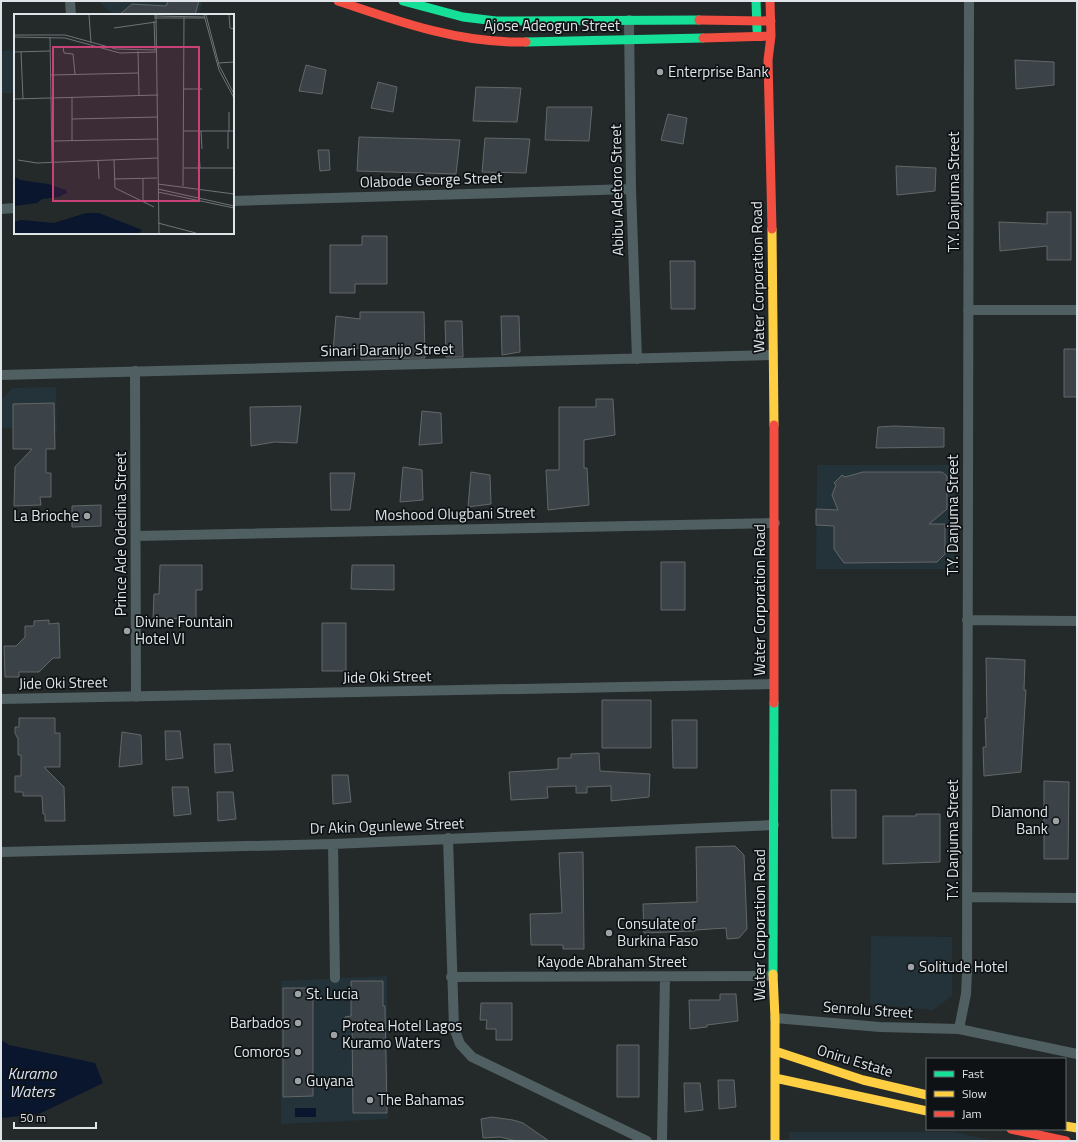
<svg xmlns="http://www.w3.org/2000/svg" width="1078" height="1142" viewBox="0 0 1078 1142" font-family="'Titillium Web',sans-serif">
  <rect width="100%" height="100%" fill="#24292a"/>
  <path fill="#233339" d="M98,1H203L199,15H114Z
    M15,50V93H2L1,51Z
    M56,387L57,432L13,433V428H1V400L13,388Z
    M817,465H954V569H816Z
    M871,936L952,937V996L933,1010L870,1004Z
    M387,976L388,1119L281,1124V981Z
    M789,1132H953L996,1141H789Z"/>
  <path fill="#0a152e" d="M1,1040L9,1045L95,1063L103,1083L39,1114L1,1118Z
    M295,1108H316V1117H295Z"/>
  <path fill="#3b4348" stroke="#636768" d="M168,1H199L195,15H119L132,4L166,6Z
    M1015,60L1054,62V85L1016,89Z
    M306,65L326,70L322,94L299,91Z
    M378,82L397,87L393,112L371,108Z
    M476,87L521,88L517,122L473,121Z
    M547,107H592L589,141L545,140Z
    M668,114L687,118L683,144L661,140Z
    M359,137L460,140L456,174L357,171Z
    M485,138L530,139L526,173L482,172Z
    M318,150H329L330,170L320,171Z
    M896,166L936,168L935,191L897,195Z
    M1047,212H1071V260H1047V246L1000,251L999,222L1047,224Z
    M362,236H387V284H355V293H330V245H362Z
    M670,261H695V309H671Z
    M360,312H424L425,358L361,359L360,348L333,351L336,316L360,319Z
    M501,316H519L520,352L502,355Z
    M445,321H462L463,357H446Z
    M1064,349H1077V397H1064Z
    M596,399H613L615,435L584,440V468H587L589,505L548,510L546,470H559V407H596Z
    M54,403L55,449H46V473H51V497H40L41,505L14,506L15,467L32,449H13V404Z
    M301,406L297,443L275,442L251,446L250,407Z
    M422,411L441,413L442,443L419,445Z
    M894,426L944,428V447L876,448L878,427Z
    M403,467L422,470L423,500L400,502Z
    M471,472L490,475L491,504L468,507Z
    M863,472H942L947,476V509L929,524H945V554L937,562L844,563L834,549V526L816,525V509L838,510L832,495L836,485L834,483L842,475L845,477Z
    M330,473H355L350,510H331Z
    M101,505V526L72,527V506Z
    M661,562H685V610H661Z
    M160,565H202V590H196V619L153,618L154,594H159Z
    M352,565H394V590L351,589Z
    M49,620V624L59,623L60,658H53L39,672H19V677H5L4,646H16L25,637V626H34V621Z
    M322,623H346V671H322Z
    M986,658L1025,660L1024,690H1026L1021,772L984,776L983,747H986L985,718H987Z
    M602,700H651V748H602Z
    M19,718H55V733H60V767H44L64,787L65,821H45V814H43L42,796H23V792H15V776H21V755H18V739L15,733V727H19Z
    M672,720H697V768H673Z
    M165,731H180L183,758L166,760Z
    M122,732L141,735L142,764L119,767Z
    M214,744H230L233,771L215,773Z
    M599,753L600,771L650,774L649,797L611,801V786L587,787V793H576V786L547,787L548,798L511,800L509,772L558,769V758H571V754Z
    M332,775H348L351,802L333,804Z
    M1044,781L1069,782L1068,859H1044Z
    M172,787H188L191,814L174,816Z
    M831,790H856V838H832Z
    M217,792H233L236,819L218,821Z
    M916,814H940V862L883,864V816H916Z
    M735,846L744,855L747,929L739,938L727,939L726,928L695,930V931L644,933L643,904L697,902L696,847Z
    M583,852L584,949H563V945H531L530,914L562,913L559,853Z
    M351,981H383V1006H385L387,1113H353L352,1027H345V1017L351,1016Z
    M283,988H313V1096L283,1097Z
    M720,994H736L738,1021L707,1025V1027L690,1029L689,1000H720Z
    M481,1003H512V1040H496V1029H486L487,1020H480Z
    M617,1045H639V1097H617Z
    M718,1080H734L736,1107L719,1109Z
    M684,1083H700L703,1110L685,1112Z
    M492,1117L513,1120L523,1123L549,1141H516L500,1137L483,1138L481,1119Z"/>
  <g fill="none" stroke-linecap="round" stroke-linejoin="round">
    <path stroke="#505f61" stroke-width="10" d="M70,1L71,15
      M629,20L631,189L637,359
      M233,201L631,189
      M1,209L15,208
      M968,310H1077
      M135,371L136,697
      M1,375L773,355
      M136,536L775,523
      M967,620L1077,621
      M1,699L773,684
      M448,838L454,1028L460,1044L472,1057L647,1141
      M333,844L335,978
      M1,852L333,844L774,825
      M968,897L1077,898
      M451,977L773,976
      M775,1018L880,1027L959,1029L1077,1054
      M959,1029L966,994L967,973L969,1
      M662,1141L665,977"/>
    <path stroke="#16e098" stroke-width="9" d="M403,1L463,17L496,21L699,20
      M756,1L757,30
      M526,42L703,38
      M773,974L774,703"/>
    <path stroke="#ffcf43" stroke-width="9" d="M772,229L774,425
      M773,974L775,1018V1141
      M775,1051L863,1080L927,1095
      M775,1078L927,1111
      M1065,1126L1077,1128"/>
    <path stroke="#f24e42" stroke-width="9" d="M338,1C399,22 461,44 526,42
      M770,1L771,36L768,60L772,229
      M699,20L771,21
      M703,38L771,36
      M774,425V703
      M1011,1129L1066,1141"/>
  </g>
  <g fill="#9da3a5" stroke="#0e1214" stroke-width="1.5">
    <circle cx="660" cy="72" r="4"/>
    <circle cx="87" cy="516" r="4"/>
    <circle cx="127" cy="631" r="4"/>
    <circle cx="1056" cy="821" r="4"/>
    <circle cx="609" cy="933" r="4"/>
    <circle cx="911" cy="967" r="4"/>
    <circle cx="298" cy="994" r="4"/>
    <circle cx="298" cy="1023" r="4"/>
    <circle cx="334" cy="1035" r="4"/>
    <circle cx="298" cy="1052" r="4"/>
    <circle cx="298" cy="1081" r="4"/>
    <circle cx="370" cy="1100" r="4"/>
  </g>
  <g text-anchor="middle" stroke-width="3.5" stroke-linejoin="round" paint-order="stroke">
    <g font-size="15" fill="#dee4e7" stroke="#0e1214">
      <text x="552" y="31">Ajose Adeogun Street</text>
      <text transform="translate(431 180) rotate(-2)" y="5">Olabode George Street</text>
      <text transform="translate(617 190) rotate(-91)" y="5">Abibu Adetoro Street</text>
      <text transform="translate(954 192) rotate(-90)" y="5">T.Y. Danjuma Street</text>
      <text transform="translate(758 277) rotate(-91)" y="5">Water Corporation Road</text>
      <text transform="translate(387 350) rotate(-1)" y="5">Sinari Daranijo Street</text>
      <text transform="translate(455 514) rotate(-1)" y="5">Moshood Olugbani Street</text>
      <text transform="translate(953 515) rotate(-90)" y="5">T.Y. Danjuma Street</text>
      <text transform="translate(121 534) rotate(-90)" y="5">Prince Ade Odedina Street</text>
      <text transform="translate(760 600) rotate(-90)" y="5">Water Corporation Road</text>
      <text transform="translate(387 677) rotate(-1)" y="5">Jide Oki Street</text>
      <text transform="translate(63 683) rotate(-1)" y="5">Jide Oki Street</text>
      <text transform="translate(387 826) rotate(-2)" y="5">Dr Akin Ogunlewe Street</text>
      <text transform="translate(953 840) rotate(-90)" y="5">T.Y. Danjuma Street</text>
      <text transform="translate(760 925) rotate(-90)" y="5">Water Corporation Road</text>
      <text x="612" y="967">Kayode Abraham Street</text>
      <text transform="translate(868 1010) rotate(4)" y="5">Senrolu Street</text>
      <text transform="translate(855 1061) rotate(17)" y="5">Oniru Estate</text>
    </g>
    <g font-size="15" fill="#dee4e7" stroke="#0e1214" text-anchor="start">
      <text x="668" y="77">Enterprise Bank</text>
      <text x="79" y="521" text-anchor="end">La Brioche</text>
      <text x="135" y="627">Divine Fountain<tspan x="135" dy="17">Hotel VI</tspan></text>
      <text x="1048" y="817" text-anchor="end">Diamond<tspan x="1048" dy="17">Bank</tspan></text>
      <text x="617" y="929">Consulate of<tspan x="617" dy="17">Burkina Faso</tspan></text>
      <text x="919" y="972">Solitude Hotel</text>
      <text x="306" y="999">St. Lucia</text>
      <text x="290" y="1028" text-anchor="end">Barbados</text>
      <text x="342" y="1031">Protea Hotel Lagos<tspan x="342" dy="17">Kuramo Waters</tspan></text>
      <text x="290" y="1057" text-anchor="end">Comoros</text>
      <text x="306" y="1086">Guyana</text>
      <text x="378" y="1105">The Bahamas</text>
    </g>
    <g font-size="16" font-style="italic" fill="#d5e1f9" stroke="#0e1214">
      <text x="32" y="1079">Kuramo<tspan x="32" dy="18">Waters</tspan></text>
    </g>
  </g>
  <g transform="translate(14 14)">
    <rect width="220" height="220" fill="#24292a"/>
    <path d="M0,162L6,166L34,170L52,176L53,179L45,183L28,185L23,189L0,192ZM72,199H85L128,216L125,219H0V208L7,206L40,209Z" fill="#0a152e"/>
    <path fill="none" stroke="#6e7476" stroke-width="1" d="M75,1L77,29M142,1L145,219M190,1L205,56L220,84M192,1L205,51L220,80M215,1L216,14L220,15M140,2L191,3M140,4H191M140,7L141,36M100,14L142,8M0,21H51L102,35L143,36M0,23L51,24L106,39L143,38M36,23L38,148M49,32L50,39L59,40L61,60M124,37L125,81M0,38L36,37M7,38L9,85M204,49L220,48M37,61L124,59M170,75H188M58,83V127M0,85L144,81M215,98V117M58,105L144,103M170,117H220M187,117L188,135M214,117V135M38,127L144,125M185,137L186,154M4,146L23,149L144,144M100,146L101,174L140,193M84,147L85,165M170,154H220M100,165L143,164M144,170L220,180M169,172L170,3M144,175L220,192M144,178L220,194M129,188V165M144,209L182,219"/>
    <path fill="#c84177" fill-opacity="0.15" stroke="#c84177" stroke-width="2" d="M39,33H185V187H39Z"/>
    <rect width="220" height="220" fill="none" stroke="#dee4e7" stroke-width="2"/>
  </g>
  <rect width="1078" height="1142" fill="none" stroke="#dee4e7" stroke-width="4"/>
  <rect x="926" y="1058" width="140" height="72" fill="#0e1214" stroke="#616668"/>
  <rect x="934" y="1071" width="20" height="6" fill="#16e098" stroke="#616668"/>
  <text x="962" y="1078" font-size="12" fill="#dee4e7">Fast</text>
  <rect x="934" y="1091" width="20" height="6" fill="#ffcf43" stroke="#616668"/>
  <text x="962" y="1098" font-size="12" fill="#dee4e7">Slow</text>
  <rect x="934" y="1111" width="20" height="6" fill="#f24e42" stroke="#616668"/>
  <text x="962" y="1118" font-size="12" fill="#dee4e7">Jam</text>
  <path d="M14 1122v6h82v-6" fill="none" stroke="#dee4e7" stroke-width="2"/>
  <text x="20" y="1122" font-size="12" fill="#dee4e7" stroke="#0e1214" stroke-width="3" paint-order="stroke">50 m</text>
</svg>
